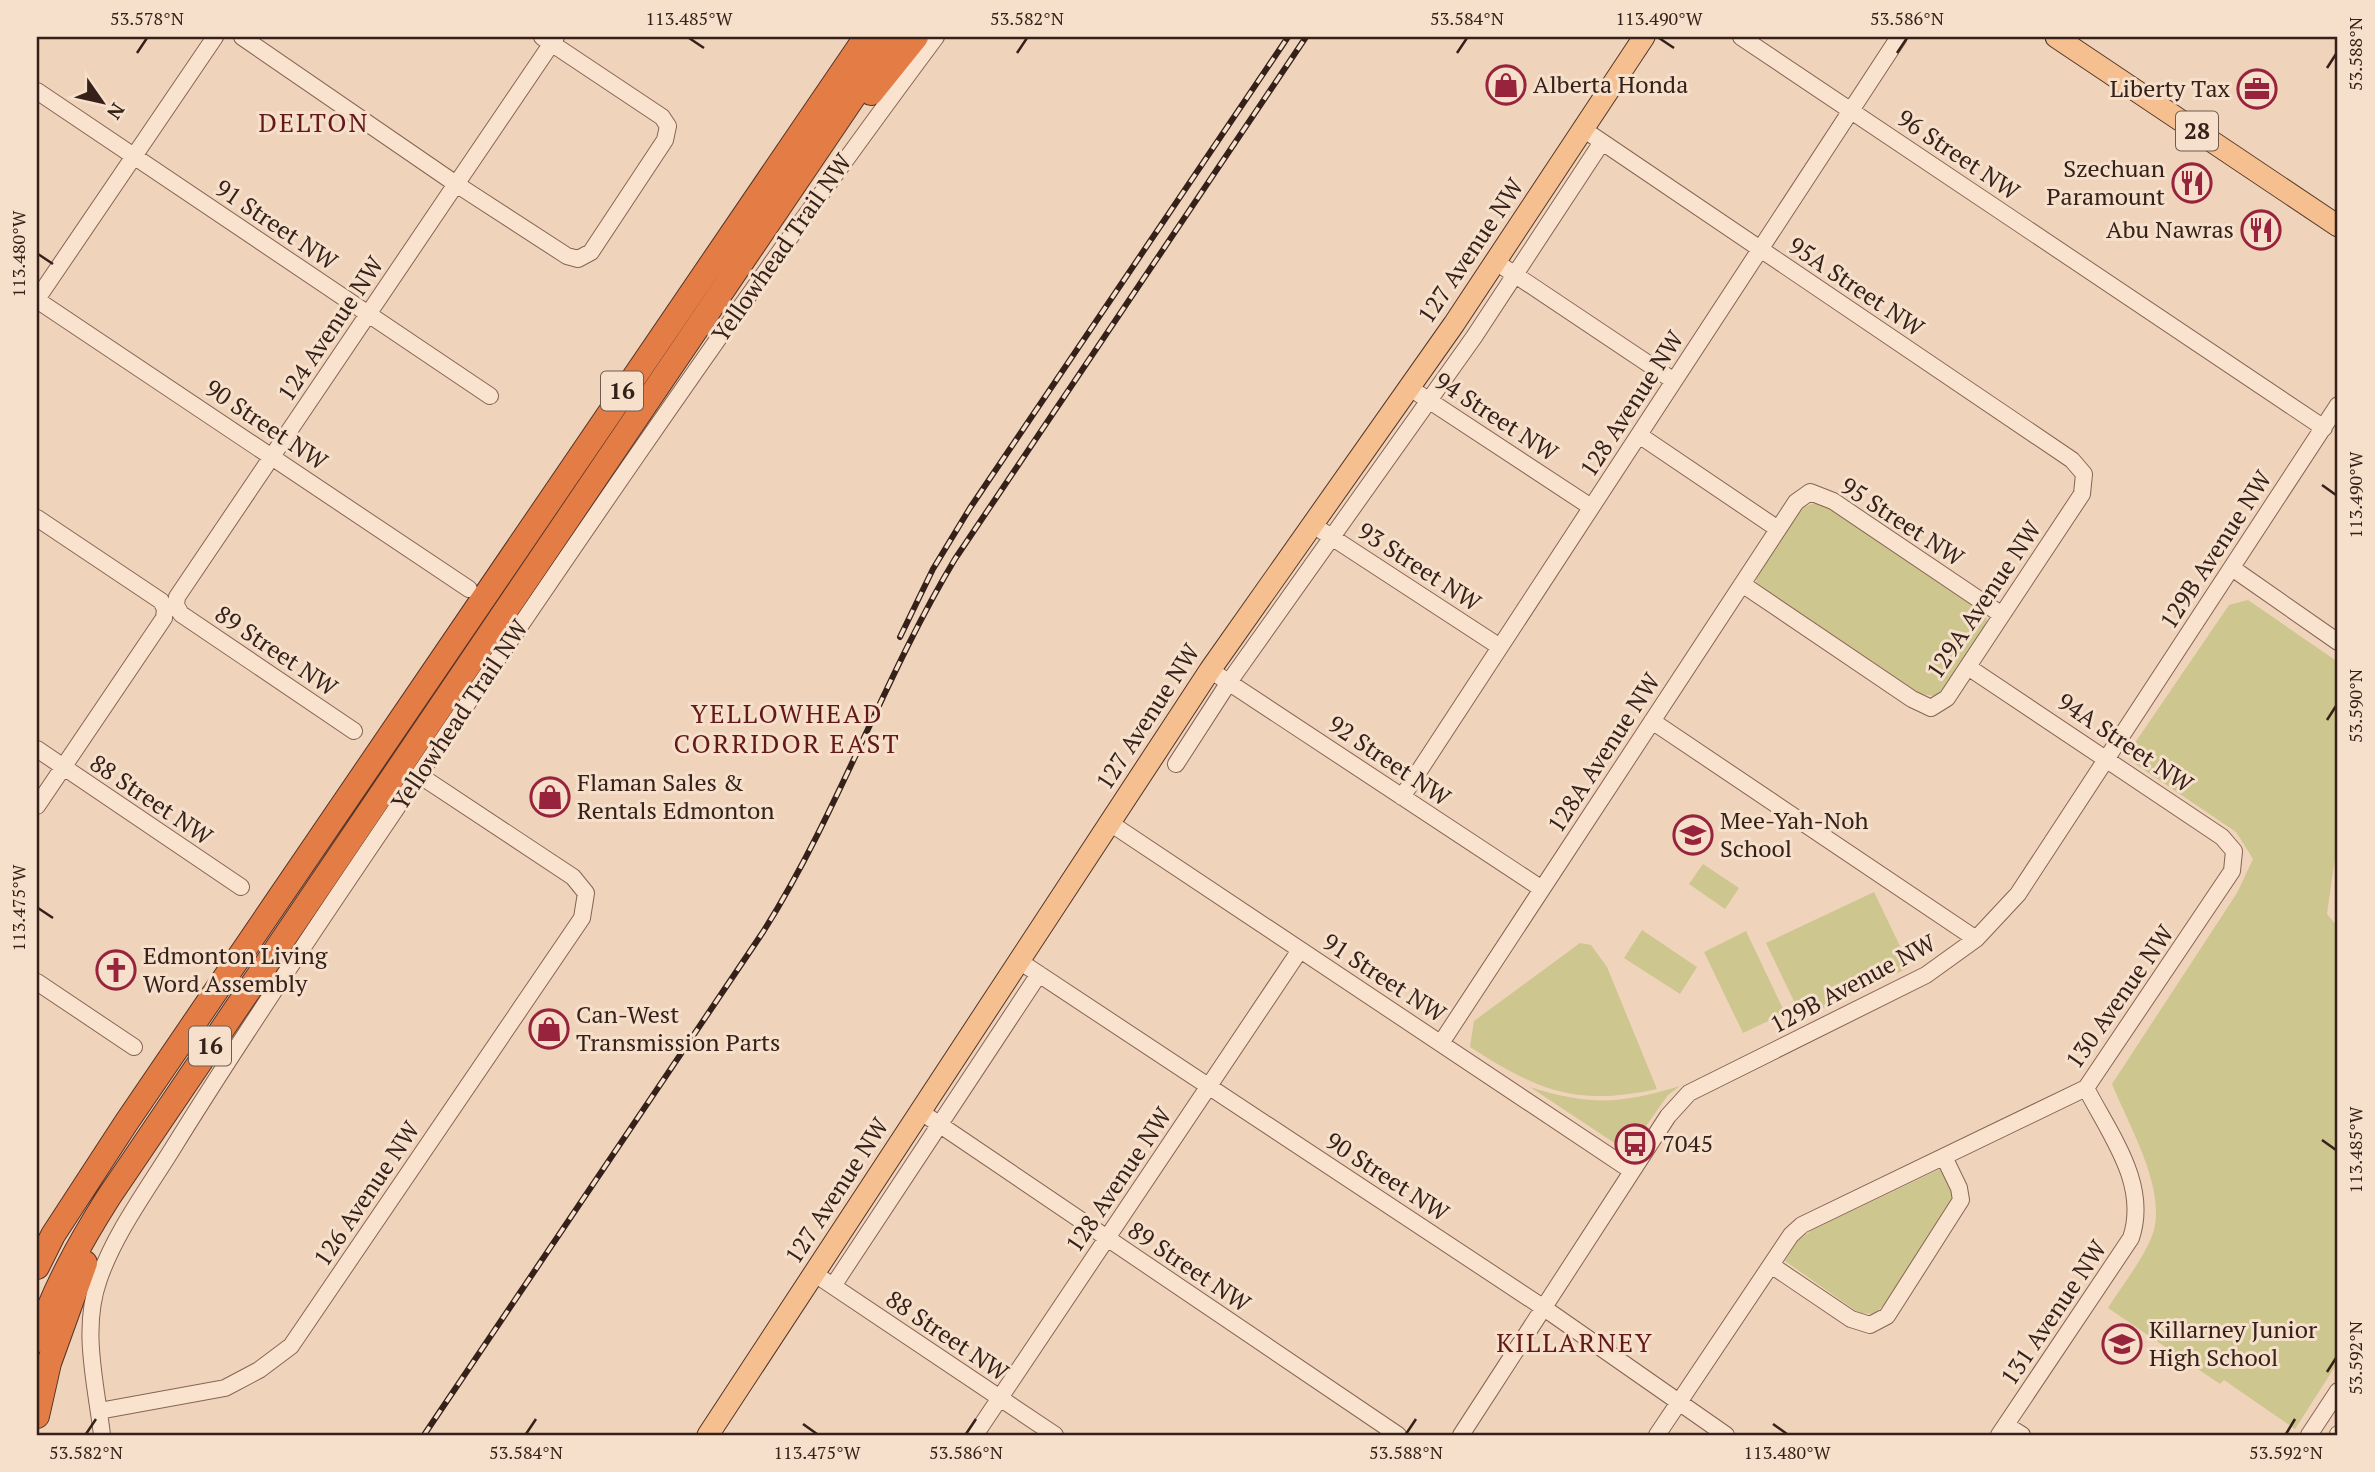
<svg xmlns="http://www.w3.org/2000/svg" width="2375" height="1472" viewBox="0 0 2375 1472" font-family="'PT Serif',serif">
  <rect width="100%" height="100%" fill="#efd4bb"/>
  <path fill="#cdc68f" d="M1815,503L1828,508L1986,614L1987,624L1945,688L1934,696L1920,694L1756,583L1757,575L1801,508Z
    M2248,600L2338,662V837L2327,914L2338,927V1362L2295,1429L2224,1380L2220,1384L2108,1308C2122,1285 2144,1259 2153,1233C2167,1189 2129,1126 2112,1084L2237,893L2253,859L2236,832L2131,761L2128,753L2229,605Z
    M1703,864L1739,888L1725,909L1689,884Z
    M1874,892L1910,967L1802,1018L1766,943Z
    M1642,930L1697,967L1680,994L1624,958Z
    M1746,931L1785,1013L1743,1033L1704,952Z
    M1580,943L1591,945L1607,967L1657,1089C1575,1107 1537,1090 1470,1047L1474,1021Z
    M1680,1086L1668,1095L1629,1150H1625L1530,1087C1590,1106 1620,1104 1680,1086Z
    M1940,1169L1952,1191L1953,1199L1885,1304L1874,1314L1859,1313L1785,1261L1798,1241L1812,1230Z"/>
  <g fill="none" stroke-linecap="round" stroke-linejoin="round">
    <g stroke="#866454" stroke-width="18">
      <path id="minor" d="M242,37L456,184L567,256L578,259L591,252L665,140L668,126L662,117L542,37
        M1741,37L2324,428
        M37,91L490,396
        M1583,129L2072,460L2084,474L2082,494L1947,698L1931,708L1912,699L1742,584
        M459,180L556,37
        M1496,262L1674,381
        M37,299L215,37
        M37,300L469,589
        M1410,388L1591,507
        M1639,435L1778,529
        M37,518L161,601L165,609L164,618L37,806
        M1313,525L1500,647
        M2232,568L2338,642
        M1210,670L1542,889
        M1652,721L1976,939
        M354,731L181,614L176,605L177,597L456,184
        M37,749L241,887
        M1176,764L1229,682L1474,337L1602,142
        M1402,797L1899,37
        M1110,823L1632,1171
        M1019,961L1544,1308L1726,1435
        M37,982L134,1047
        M1441,1043L1796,502L1810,492L1833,501L2002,615
        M921,1112L1398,1435
        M1771,1265L1851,1319L1870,1325L1887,1316L1961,1200L1959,1188L1944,1157
        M815,1274L1055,1435
        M833,1286L1039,974
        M99,1411L225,1388L259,1370L291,1346L582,918L586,893L573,877L419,775
        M2006,1425L2022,1435
        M102,1435C96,1384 81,1329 99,1279C115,1233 147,1190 173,1148C230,1056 290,966 350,877C541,594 732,311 936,37
        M975,1435L1300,950
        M1461,1435L1668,1116L1689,1093L1926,975L1976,939L2018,894L2338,405
        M1657,1435L1791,1235L1802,1225L2086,1088L2232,871L2234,851L2222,837L1968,667
        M1999,1435L2131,1238C2149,1184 2110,1135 2086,1088
        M2309,1435L2338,1391
        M2338,1435V1434"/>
    </g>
    <g stroke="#533429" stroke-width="23">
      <path id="major" d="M2056,37L2338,226
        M708,1435L1210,670L1454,324L1644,37"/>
    </g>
    <g stroke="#533429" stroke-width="26">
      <path id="highway" d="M871,93L916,37
        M37,1267L53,1235L126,1123L866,37
        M37,1340C54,1289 79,1244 108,1198L894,37
        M37,1416L49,1363L85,1263"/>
    </g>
    <use href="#minor" stroke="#fae3ce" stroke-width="16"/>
    <use href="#major" stroke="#f5bf8f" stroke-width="21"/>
    <use href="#highway" stroke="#e47c46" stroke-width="24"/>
    <g stroke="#35211a" stroke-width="6">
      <path id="rail" d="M900,637L933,569L970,508L1288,37
        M424,1435L763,932C838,813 883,679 955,559L1306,37"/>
    </g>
    <use href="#rail" stroke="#f6e0cb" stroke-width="3.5" stroke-dasharray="10" stroke-linecap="butt"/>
  </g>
  <path fill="none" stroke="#35211a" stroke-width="2.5" d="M689,38L704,48M1659,38L1674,48M137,53L147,38M1017,53L1027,38M1457,53L1467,38M1897,53L1907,38M2327,68L2336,54M38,254L53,264M2322,485L2336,495M2327,720L2336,706M38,908L53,918M2322,1140L2336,1150M2327,1372L2336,1358M803,1424L817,1434M1773,1424L1787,1434M86,1434L96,1419M526,1434L536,1419M966,1434L976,1419M1406,1434L1416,1419M2286,1434L2295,1419"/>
  <defs>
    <g id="shop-ring" transform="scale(2.0125)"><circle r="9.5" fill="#f6e0cb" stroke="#97233d" stroke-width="1.5"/><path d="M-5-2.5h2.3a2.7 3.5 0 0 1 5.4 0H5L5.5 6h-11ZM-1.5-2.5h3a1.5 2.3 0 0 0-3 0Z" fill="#97233d"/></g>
    <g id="office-ring" transform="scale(2.0125)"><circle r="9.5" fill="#f6e0cb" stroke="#97233d" stroke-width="1.5"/><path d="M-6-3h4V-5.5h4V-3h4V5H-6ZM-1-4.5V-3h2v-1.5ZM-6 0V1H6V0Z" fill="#97233d"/></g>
    <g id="restaurant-ring" transform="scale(2.0125)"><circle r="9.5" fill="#f6e0cb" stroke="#97233d" stroke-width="1.5"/><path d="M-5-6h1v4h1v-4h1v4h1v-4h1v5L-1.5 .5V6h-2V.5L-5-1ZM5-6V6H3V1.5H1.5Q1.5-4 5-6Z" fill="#97233d"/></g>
    <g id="school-ring" transform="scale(2.0125)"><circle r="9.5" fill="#f6e0cb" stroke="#97233d" stroke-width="1.5"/><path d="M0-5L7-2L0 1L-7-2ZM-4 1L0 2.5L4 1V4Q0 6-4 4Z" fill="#97233d"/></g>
    <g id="church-ring" transform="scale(2.0125)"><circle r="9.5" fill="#f6e0cb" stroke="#97233d" stroke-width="1.5"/><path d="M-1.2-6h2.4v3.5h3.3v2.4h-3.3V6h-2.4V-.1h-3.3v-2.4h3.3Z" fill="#97233d"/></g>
    <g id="bus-ring" transform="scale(2.0125)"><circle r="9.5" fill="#f6e0cb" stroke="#97233d" stroke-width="1.5"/><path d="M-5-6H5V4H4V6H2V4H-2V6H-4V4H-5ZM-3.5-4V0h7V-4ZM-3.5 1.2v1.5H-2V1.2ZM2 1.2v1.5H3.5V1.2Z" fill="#97233d"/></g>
  </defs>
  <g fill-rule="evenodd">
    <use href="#shop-ring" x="1506" y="85"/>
    <use href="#office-ring" x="2257" y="89"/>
    <use href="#restaurant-ring" x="2192" y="183"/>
    <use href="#restaurant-ring" x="2261" y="230"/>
    <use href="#shop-ring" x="550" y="797"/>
    <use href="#school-ring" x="1693" y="835"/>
    <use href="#church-ring" x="116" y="970"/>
    <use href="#shop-ring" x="549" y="1029"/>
    <use href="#bus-ring" x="1635" y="1144"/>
    <use href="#school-ring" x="2122" y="1344"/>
  </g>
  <g text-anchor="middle" stroke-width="6" stroke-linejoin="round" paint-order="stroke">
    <g fill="#f6e0cb" stroke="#6f5a4f" stroke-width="2">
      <rect x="2176" y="111.5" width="42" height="39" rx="5"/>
      <rect x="601" y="371.5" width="42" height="39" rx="5"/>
      <rect x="189" y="1026.5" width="42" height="39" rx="5"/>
    </g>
    <g font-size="23" font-weight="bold" fill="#35211a">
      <text x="2197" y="139">28</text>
      <text x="622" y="399">16</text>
      <text x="210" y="1054">16</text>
    </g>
    <g font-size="24" fill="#35211a" stroke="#f6e0cb" text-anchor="start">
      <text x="1533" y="93">Alberta Honda</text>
      <text x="2230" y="97" text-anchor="end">Liberty Tax</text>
      <text x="2165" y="177" text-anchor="end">Szechuan<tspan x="2165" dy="28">Paramount</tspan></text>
      <text x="2234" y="238" text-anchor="end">Abu Nawras</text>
      <text x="577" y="791">Flaman Sales &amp;<tspan x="577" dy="28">Rentals Edmonton</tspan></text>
      <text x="1720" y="829">Mee-Yah-Noh<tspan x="1720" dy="28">School</tspan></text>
      <text x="143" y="964">Edmonton Living<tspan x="143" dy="28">Word Assembly</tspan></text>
      <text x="576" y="1023">Can-West<tspan x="576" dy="28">Transmission Parts</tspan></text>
      <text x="1662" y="1152">7045</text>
      <text x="2149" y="1338">Killarney Junior<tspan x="2149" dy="28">High School</tspan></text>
    </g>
    <g font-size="24" fill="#35211a" stroke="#f6e0cb">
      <text transform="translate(1958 155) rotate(34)" y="8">96 Street NW</text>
      <text transform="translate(276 225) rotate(34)" y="8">91 Street NW</text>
      <text transform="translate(782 248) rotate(-55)" y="8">Yellowhead Trail NW</text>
      <text transform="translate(1471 251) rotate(-56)" y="8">127 Avenue NW</text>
      <text transform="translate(1856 287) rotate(34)" y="8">95A Street NW</text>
      <text transform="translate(331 329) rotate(-56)" y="8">124 Avenue NW</text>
      <text transform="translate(1632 404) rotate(-57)" y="8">128 Avenue NW</text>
      <text transform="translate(1496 417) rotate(33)" y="8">94 Street NW</text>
      <text transform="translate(266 425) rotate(34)" y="8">90 Street NW</text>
      <text transform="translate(1902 522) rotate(33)" y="8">95 Street NW</text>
      <text transform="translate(2216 550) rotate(-57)" y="8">129B Avenue NW</text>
      <text transform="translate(1419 567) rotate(33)" y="8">93 Street NW</text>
      <text transform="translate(1984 600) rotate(-56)" y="8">129A Avenue NW</text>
      <text transform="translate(276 651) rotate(34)" y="8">89 Street NW</text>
      <text transform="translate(460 715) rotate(-56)" y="8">Yellowhead Trail NW</text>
      <text transform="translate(1148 717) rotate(-57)" y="8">127 Avenue NW</text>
      <text transform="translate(2125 743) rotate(34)" y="8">94A Street NW</text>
      <text transform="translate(1604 753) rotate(-57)" y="8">128A Avenue NW</text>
      <text transform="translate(1389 761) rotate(34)" y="8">92 Street NW</text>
      <text transform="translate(151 800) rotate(34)" y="8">88 Street NW</text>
      <text transform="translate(1384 978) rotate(33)" y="8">91 Street NW</text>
      <text transform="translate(1853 984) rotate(-28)" y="8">129B Avenue NW</text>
      <text transform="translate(2120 997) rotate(-55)" y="8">130 Avenue NW</text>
      <text transform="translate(1387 1177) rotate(33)" y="8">90 Street NW</text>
      <text transform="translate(1119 1180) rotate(-56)" y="8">128 Avenue NW</text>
      <text transform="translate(837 1191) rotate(-57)" y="8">127 Avenue NW</text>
      <text transform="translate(367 1194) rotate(-56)" y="8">126 Avenue NW</text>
      <text transform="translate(1189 1267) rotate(34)" y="8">89 Street NW</text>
      <text transform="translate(2054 1313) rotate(-56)" y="8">131 Avenue NW</text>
      <text transform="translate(947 1336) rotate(34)" y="8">88 Street NW</text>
    </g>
    <g font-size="26" letter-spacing="2" fill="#631819" stroke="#f6e0cb">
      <text x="314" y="132">DELTON</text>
      <text x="787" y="723">YELLOWHEAD<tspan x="787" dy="30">CORRIDOR EAST</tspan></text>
      <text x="1575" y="1352">KILLARNEY</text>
    </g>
  </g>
  <rect width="2375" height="1472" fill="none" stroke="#f6e0cb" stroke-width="77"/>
  <g transform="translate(102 102) rotate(124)" stroke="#f6e0cb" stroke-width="5" paint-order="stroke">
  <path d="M0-5L12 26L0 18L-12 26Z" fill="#35211a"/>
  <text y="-10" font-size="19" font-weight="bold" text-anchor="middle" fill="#35211a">N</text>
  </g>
  <rect x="38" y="38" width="2298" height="1396" fill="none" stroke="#35211a" stroke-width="2.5"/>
  <g font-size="18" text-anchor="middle" fill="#35211a">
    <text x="147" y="25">53.578°N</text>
    <text x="689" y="25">113.485°W</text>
    <text x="1027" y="25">53.582°N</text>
    <text x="1467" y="25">53.584°N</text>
    <text x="1659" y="25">113.490°W</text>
    <text x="1907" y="25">53.586°N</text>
    <text transform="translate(2356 54) rotate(-90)" y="6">53.588°N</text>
    <text transform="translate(19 254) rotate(-90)" y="6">113.480°W</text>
    <text transform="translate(2356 495) rotate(-90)" y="6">113.490°W</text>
    <text transform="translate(2356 706) rotate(-90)" y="6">53.590°N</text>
    <text transform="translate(19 908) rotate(-90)" y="6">113.475°W</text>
    <text transform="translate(2356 1150) rotate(-90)" y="6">113.485°W</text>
    <text transform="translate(2356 1358) rotate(-90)" y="6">53.592°N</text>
    <text x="86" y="1459">53.582°N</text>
    <text x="526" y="1459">53.584°N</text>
    <text x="817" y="1459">113.475°W</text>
    <text x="966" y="1459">53.586°N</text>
    <text x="1406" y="1459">53.588°N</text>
    <text x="1787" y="1459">113.480°W</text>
    <text x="2286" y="1459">53.592°N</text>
  </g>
</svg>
